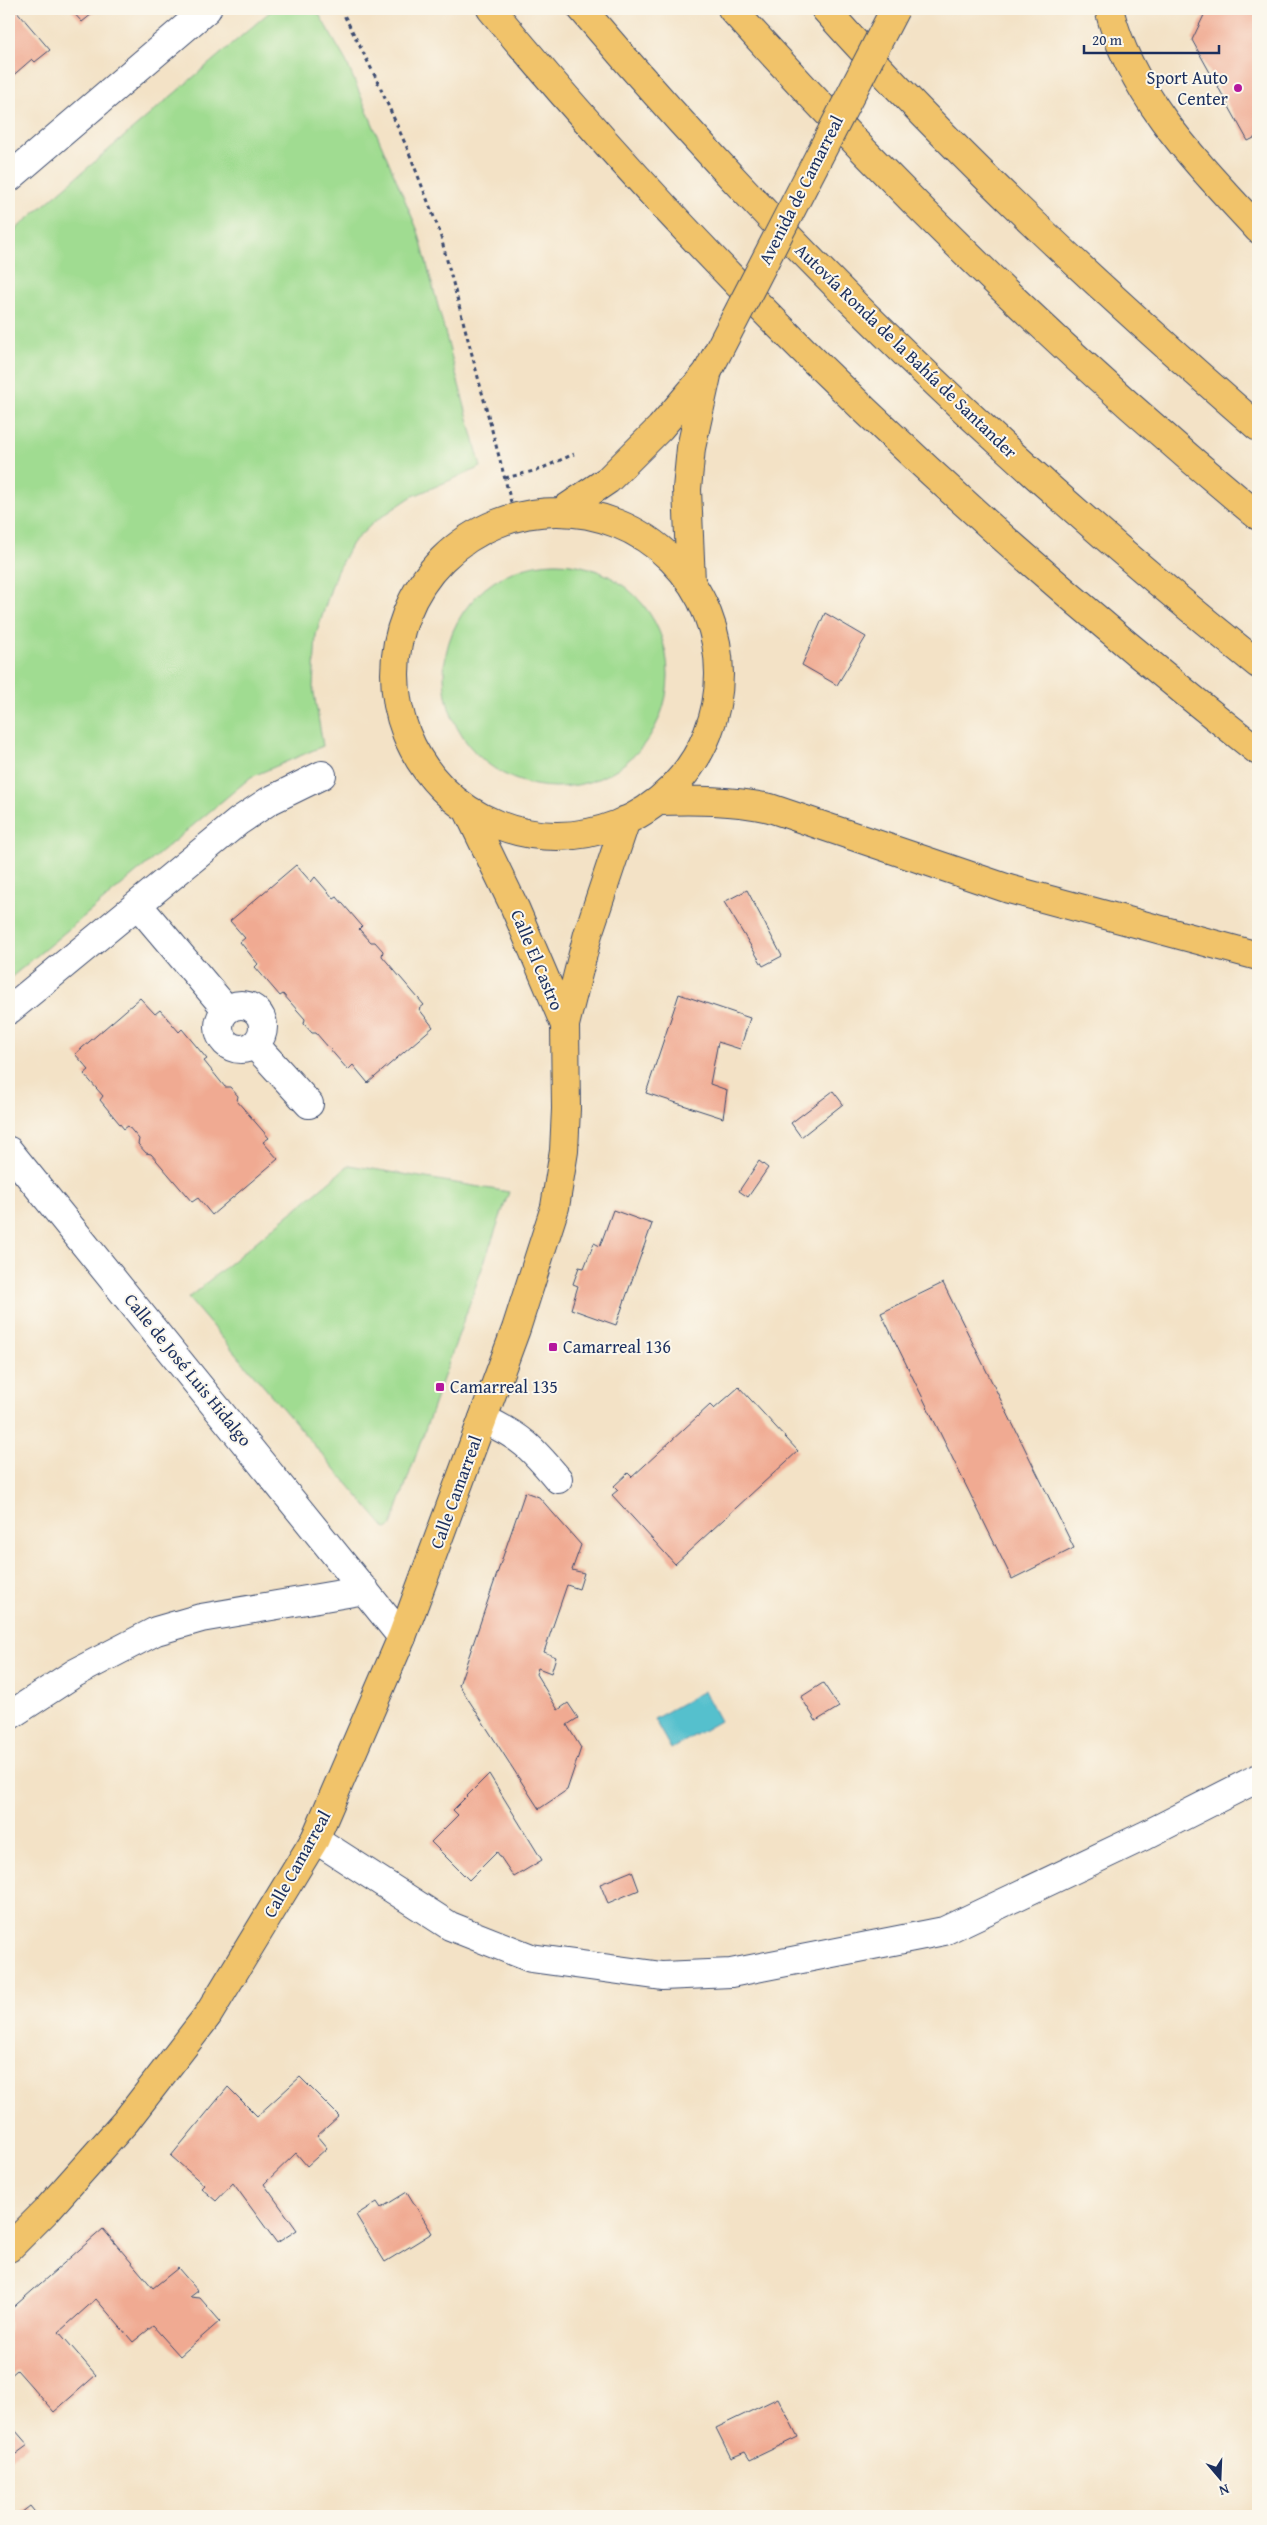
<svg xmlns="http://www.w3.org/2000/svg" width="1267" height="2525" viewBox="0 0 1267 2525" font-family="'Gentium Book Plus',serif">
  <rect width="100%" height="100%" fill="#fbf7ec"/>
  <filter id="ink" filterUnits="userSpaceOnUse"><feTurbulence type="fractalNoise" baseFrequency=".02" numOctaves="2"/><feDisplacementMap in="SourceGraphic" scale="10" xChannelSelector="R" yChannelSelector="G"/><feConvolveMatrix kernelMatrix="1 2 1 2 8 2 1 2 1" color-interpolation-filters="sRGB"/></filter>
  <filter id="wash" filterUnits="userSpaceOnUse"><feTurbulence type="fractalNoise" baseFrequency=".0096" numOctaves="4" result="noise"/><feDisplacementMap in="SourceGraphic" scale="20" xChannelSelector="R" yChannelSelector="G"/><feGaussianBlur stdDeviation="1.12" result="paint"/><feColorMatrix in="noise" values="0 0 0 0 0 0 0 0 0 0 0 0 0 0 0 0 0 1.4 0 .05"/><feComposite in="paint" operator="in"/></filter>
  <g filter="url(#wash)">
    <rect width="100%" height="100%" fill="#f3e2c6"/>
    <path fill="#a0dc91" stroke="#5e8678" d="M273,9H316L346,61L418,231L481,467L411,497L374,522L352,543L336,573L316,635L313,687L323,746L251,777L9,979V235Z
      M444 675a112 112 0 1 1 224 0a112 112 0 1 1-224 0Z
      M349,1165L509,1192L391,1526L386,1529L188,1298Z"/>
    <path fill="#54c0cd" stroke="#387896" d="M704,1691L720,1721L671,1749L654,1719Z"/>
    <g id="blocks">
      <path fill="#f0aa92" d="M9,9H15L50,50L35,62L32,59L9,79Z
        M70,9H96L97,10L82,22Z
        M1210,9H1258V136L1248,141L1192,40L1206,11Z
        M825,613L866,637L837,685L802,665Z
        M296,865L311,882L315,877L334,899L337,897L362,926L359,929L371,942H375L383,951L382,956L424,1005L419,1009L433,1027L368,1083L353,1065L348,1070L316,1033H312L304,1024L305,1019L283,994L280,996L255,967L258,964L240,942L245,938L230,921Z
        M747,890L782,956L763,966L724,902Z
        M679,994L750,1018L740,1049L718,1042L710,1084L727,1090L723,1118L646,1093Z
        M140,998L155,1014L160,1010L179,1032L182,1029L207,1059L204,1061L225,1087H230L238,1096L237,1101L269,1138L263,1142L278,1159L212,1215L198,1198L192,1202L151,1154L146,1153L138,1144L139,1139L128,1126L124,1129L100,1100L103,1096L84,1074L89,1070L75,1054Z
        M833,1091L843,1104L801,1137L791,1123Z
        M759,1161L768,1168L748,1197L739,1191Z
        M613,1210L652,1224L616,1325L571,1309L578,1286L573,1284L579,1267L584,1268L594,1243L600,1246Z
        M943,1283L1074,1548L1012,1579L881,1313Z
        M739,1387L798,1451L675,1564L612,1495L618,1490L614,1486L628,1473L632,1477L710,1405L714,1409Z
        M525,1492L539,1497L581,1545L572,1570L584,1573L579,1589L567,1585L544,1652L556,1657L551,1673L538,1668L536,1674L558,1710L568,1703L578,1718L567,1725L581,1748L567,1790L539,1809L459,1685Z
        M823,1683L839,1707L816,1721L801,1697Z
        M489,1774L542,1860L514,1877L497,1852L469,1880L431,1842L458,1815L453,1810Z
        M632,1871L639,1890L608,1903L600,1884Z
        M300,2077L339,2116L317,2136L327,2148L307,2166L296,2153L264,2184L297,2230L277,2243L233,2183L216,2201L201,2188L204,2185L171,2156L228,2087L257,2116Z
        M407,2192L432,2233L385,2262L356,2215L377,2202L381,2208Z
        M103,2229L153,2288L178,2268L198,2291L190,2297L200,2298L220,2321L180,2356L153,2326L133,2342L96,2299L59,2332L96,2375L54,2412L17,2370L9,2377V2311Z
        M778,2398L798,2437L750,2460L745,2452L731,2458L716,2428Z
        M9,2423L28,2445L9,2459Z
        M30,2506L38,2516H17Z"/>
    </g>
  </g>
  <g filter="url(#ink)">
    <use href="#blocks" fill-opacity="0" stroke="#3b4a6e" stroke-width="1"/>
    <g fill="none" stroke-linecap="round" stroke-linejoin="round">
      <g stroke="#3b4a6e" stroke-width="30">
        <path id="minor" d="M9,178L207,9
          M138,905L226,1009
          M219 1027a22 22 0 1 1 44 0a22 22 0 1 1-44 0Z
          M9,1010L239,821L269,801L322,775
          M255,1045L309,1104
          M9,1151L402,1637
          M483,1419C521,1436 532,1448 558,1479
          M9,1716L75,1673L156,1631L201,1618L365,1590
          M315,1839L450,1926L531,1958L662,1976L731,1973L944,1931L1144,1836L1258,1778"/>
      </g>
      <g stroke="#3b4a6e" stroke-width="30">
        <path id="highway" d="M491,9C718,284 978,530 1258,751
          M582,9C785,248 1013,468 1258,664
          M732,9C895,191 1070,360 1258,516
          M825,9C959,159 1107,295 1258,427
          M1109,9C1131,97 1198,164 1258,229
          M565,509L608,480L660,428L706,374
          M395 674a162 162 0 1 1 324 0a162 162 0 1 1-324 0Z
          M691,582L687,489L691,448L708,371
          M658,801C696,800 732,800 770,808L1009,889L1258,956
          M468,811L515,908L565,1025
          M9,2248L45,2212L126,2121L208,2015L315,1839L402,1637L516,1329L555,1207L564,1151L566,1109L565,1025L588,934L626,820"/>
      </g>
      <path stroke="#3b4a6e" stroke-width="3" stroke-dasharray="4 4" stroke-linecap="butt" d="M341,9L375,76L408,150L439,230L515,517
        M505,478L538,470L574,454"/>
      <use href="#minor" stroke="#fff" stroke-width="28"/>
      <use href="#highway" stroke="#f1c36a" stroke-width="28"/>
      <g stroke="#3b4a6e" stroke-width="30" stroke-linecap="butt">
        <path id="highway-bridge" d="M708,371L895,9"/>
      </g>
      <use href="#highway-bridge" stroke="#f1c36a" stroke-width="28"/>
    </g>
  </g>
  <g fill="#b5179e" stroke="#fbf7ec" stroke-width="2">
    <circle cx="1238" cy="88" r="5"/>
    <rect x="548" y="1342" width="10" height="10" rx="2.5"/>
    <rect x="435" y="1382" width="10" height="10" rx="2.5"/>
  </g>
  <g text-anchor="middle" stroke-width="4" stroke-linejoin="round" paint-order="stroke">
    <g font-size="18" fill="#1b2f5e" stroke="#fbf7ec" text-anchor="start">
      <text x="1228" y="84" text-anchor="end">Sport Auto<tspan x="1228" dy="21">Center</tspan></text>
      <text x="563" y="1353">Camarreal 136</text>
      <text x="450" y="1393">Camarreal 135</text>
    </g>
    <g font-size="18" fill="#1b2f5e" stroke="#fbf7ec">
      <text transform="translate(801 190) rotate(-63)" y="6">Avenida de Camarreal</text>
      <text transform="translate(906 351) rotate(44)" y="6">Autovía Ronda de la Bahía de Santander</text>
      <text transform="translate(537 960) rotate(67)" y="6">Calle El Castro</text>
      <text transform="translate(188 1370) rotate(51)" y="6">Calle de José Luis Hidalgo</text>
      <text transform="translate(456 1492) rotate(-70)" y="6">Calle Camarreal</text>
      <text transform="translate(297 1864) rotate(-61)" y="6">Calle Camarreal</text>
    </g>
  </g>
  <rect width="1267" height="2525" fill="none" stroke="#fbf7ec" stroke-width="30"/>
  <g transform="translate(1220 2478) rotate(161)" stroke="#fbf7ec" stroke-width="4" paint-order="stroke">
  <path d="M0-4L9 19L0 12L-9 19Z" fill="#1b2f5e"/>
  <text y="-8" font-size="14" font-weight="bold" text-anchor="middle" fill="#1b2f5e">N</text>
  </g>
  <path d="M1084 45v8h135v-8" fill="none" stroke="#1b2f5e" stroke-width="2.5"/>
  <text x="1092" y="45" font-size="15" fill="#1b2f5e" stroke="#fbf7ec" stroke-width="4" paint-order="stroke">20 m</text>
</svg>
